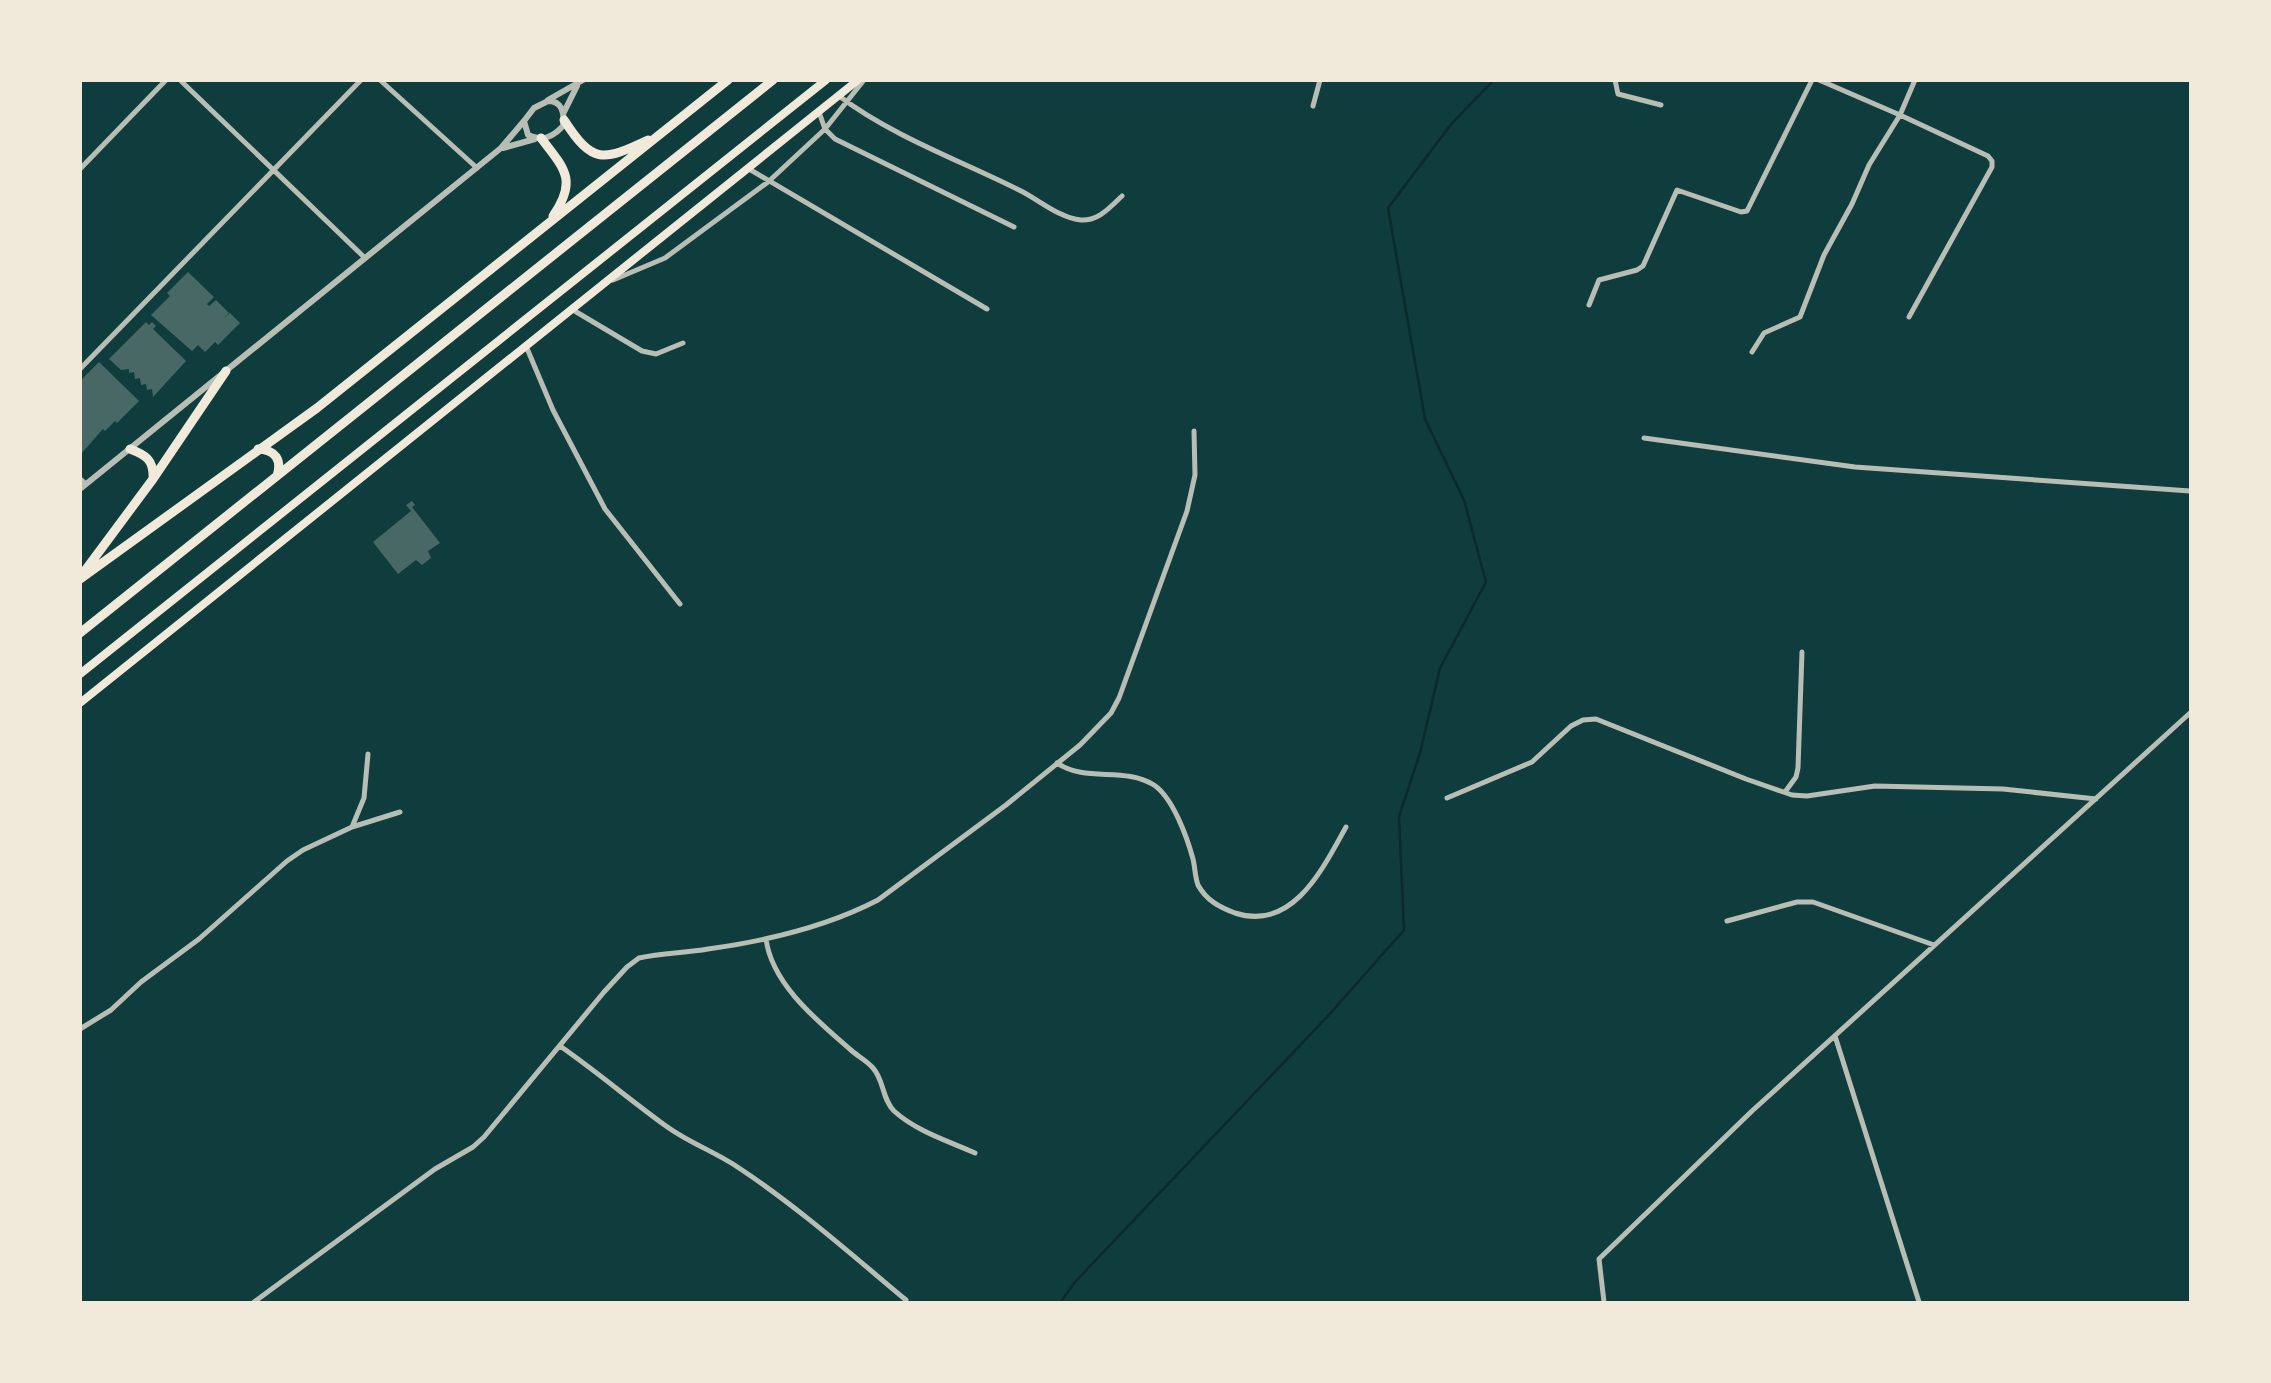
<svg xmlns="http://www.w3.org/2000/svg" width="2271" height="1383" viewBox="0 0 2271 1383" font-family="'Golos Text',sans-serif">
  <rect width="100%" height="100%" fill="#0f3d3e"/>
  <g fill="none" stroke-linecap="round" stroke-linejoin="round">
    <path stroke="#0a2a2b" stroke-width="2.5" d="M1061,1302L1074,1283L1326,1018L1404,930L1399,817L1420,753L1440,668L1486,582L1464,500L1425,419L1388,208L1452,123L1494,80"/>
  </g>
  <path fill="#486865" d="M188,272L214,297L207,304L209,306L216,300L229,313L223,319L230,313L240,323L218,345L215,342L205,352L198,345L192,351L151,315L170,296L167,293Z
    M146,322L149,325L152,322L156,326L153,329L186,361L153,397L152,389L147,390L146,384L141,385L140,378L135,379L134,372L129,373V369L121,370L109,359Z
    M99,362L139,401L117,423L115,421L105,431L103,429L80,455V381Z
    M412,501L415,505L412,507L440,543L428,551L431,558L422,565L416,560L398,574L373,542L411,511L406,505Z"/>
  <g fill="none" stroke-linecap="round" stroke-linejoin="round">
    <path stroke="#b8beb3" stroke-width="5" d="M180,80L365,258
      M380,80L477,168
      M1615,80L1618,94L1661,105
      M839,96C892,136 959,160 1019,190C1038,199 1059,218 1081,220C1099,221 1110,207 1122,196
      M1313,106L1320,80
      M819,112L825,129L835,139L1014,227
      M80,169L166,80
      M749,169L987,309
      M613,280L665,258L768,182L825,129L864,80
      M1589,305L1599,280L1637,270L1643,266L1677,190L1741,212L1747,211L1812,80
      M573,310L642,351L656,354L683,343
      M1909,317L1992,167V161L1988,156L1900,115L1915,80
      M526,346L553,410L605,509L680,604
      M1752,352L1764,333L1800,317L1824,255L1852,204L1869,165L1900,115L1819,80
      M80,369L361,80
      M1644,438L1855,467L2190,491
      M80,479L86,484
      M1057,763C1086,783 1124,766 1154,785C1173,798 1187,837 1193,859C1195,867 1195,877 1198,885C1206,900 1219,907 1235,913C1293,932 1323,868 1346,827
      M1785,792L1796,777L1798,768L1802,652
      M1447,798L1532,762L1571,726L1583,720L1596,719L1746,779L1792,795L1807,796L1875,786L2003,789L2096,799
      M352,827L400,812
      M1727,921L1797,902H1813L1934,945
      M766,939C772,985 819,1022 852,1051C859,1057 867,1061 873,1068C884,1080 882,1099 894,1111C916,1131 948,1141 975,1153
      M80,1029L111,1010L141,982L199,939L287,861L303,850L352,827L364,798L368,754
      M1835,1036L1919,1302
      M560,1046C596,1071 630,1100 666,1126C689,1143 716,1152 739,1168C798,1207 852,1255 906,1300
      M254,1302L435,1169L473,1147L484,1137L604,992L627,967L639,958C662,953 685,953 708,949C766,941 826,927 878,900L1006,805L1080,745L1111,713L1119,698L1187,511L1195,475L1194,431
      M1604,1302L1599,1259L1752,1111L2190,713"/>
    <path stroke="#b8beb3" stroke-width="6" d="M548,100L583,80
      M548,101C562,101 565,113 563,126C553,137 542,142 528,135L524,121L534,108Z
      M564,112L577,86
      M503,148L535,139
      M80,489L501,148L524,121"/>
    <path stroke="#f1e9da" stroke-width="8" d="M80,674L826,80
      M80,703L858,80"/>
    <path stroke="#f1e9da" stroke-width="9" d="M564,120C593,165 603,161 648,140
      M541,138C564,168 578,180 553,216
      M130,449C146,455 154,460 153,479
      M258,449C276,450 282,460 277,476
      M84,572L153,479L226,371
      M80,579L317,408L728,80
      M80,633L773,80"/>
  </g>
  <rect width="2271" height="1383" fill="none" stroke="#f1e9da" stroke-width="164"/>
</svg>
